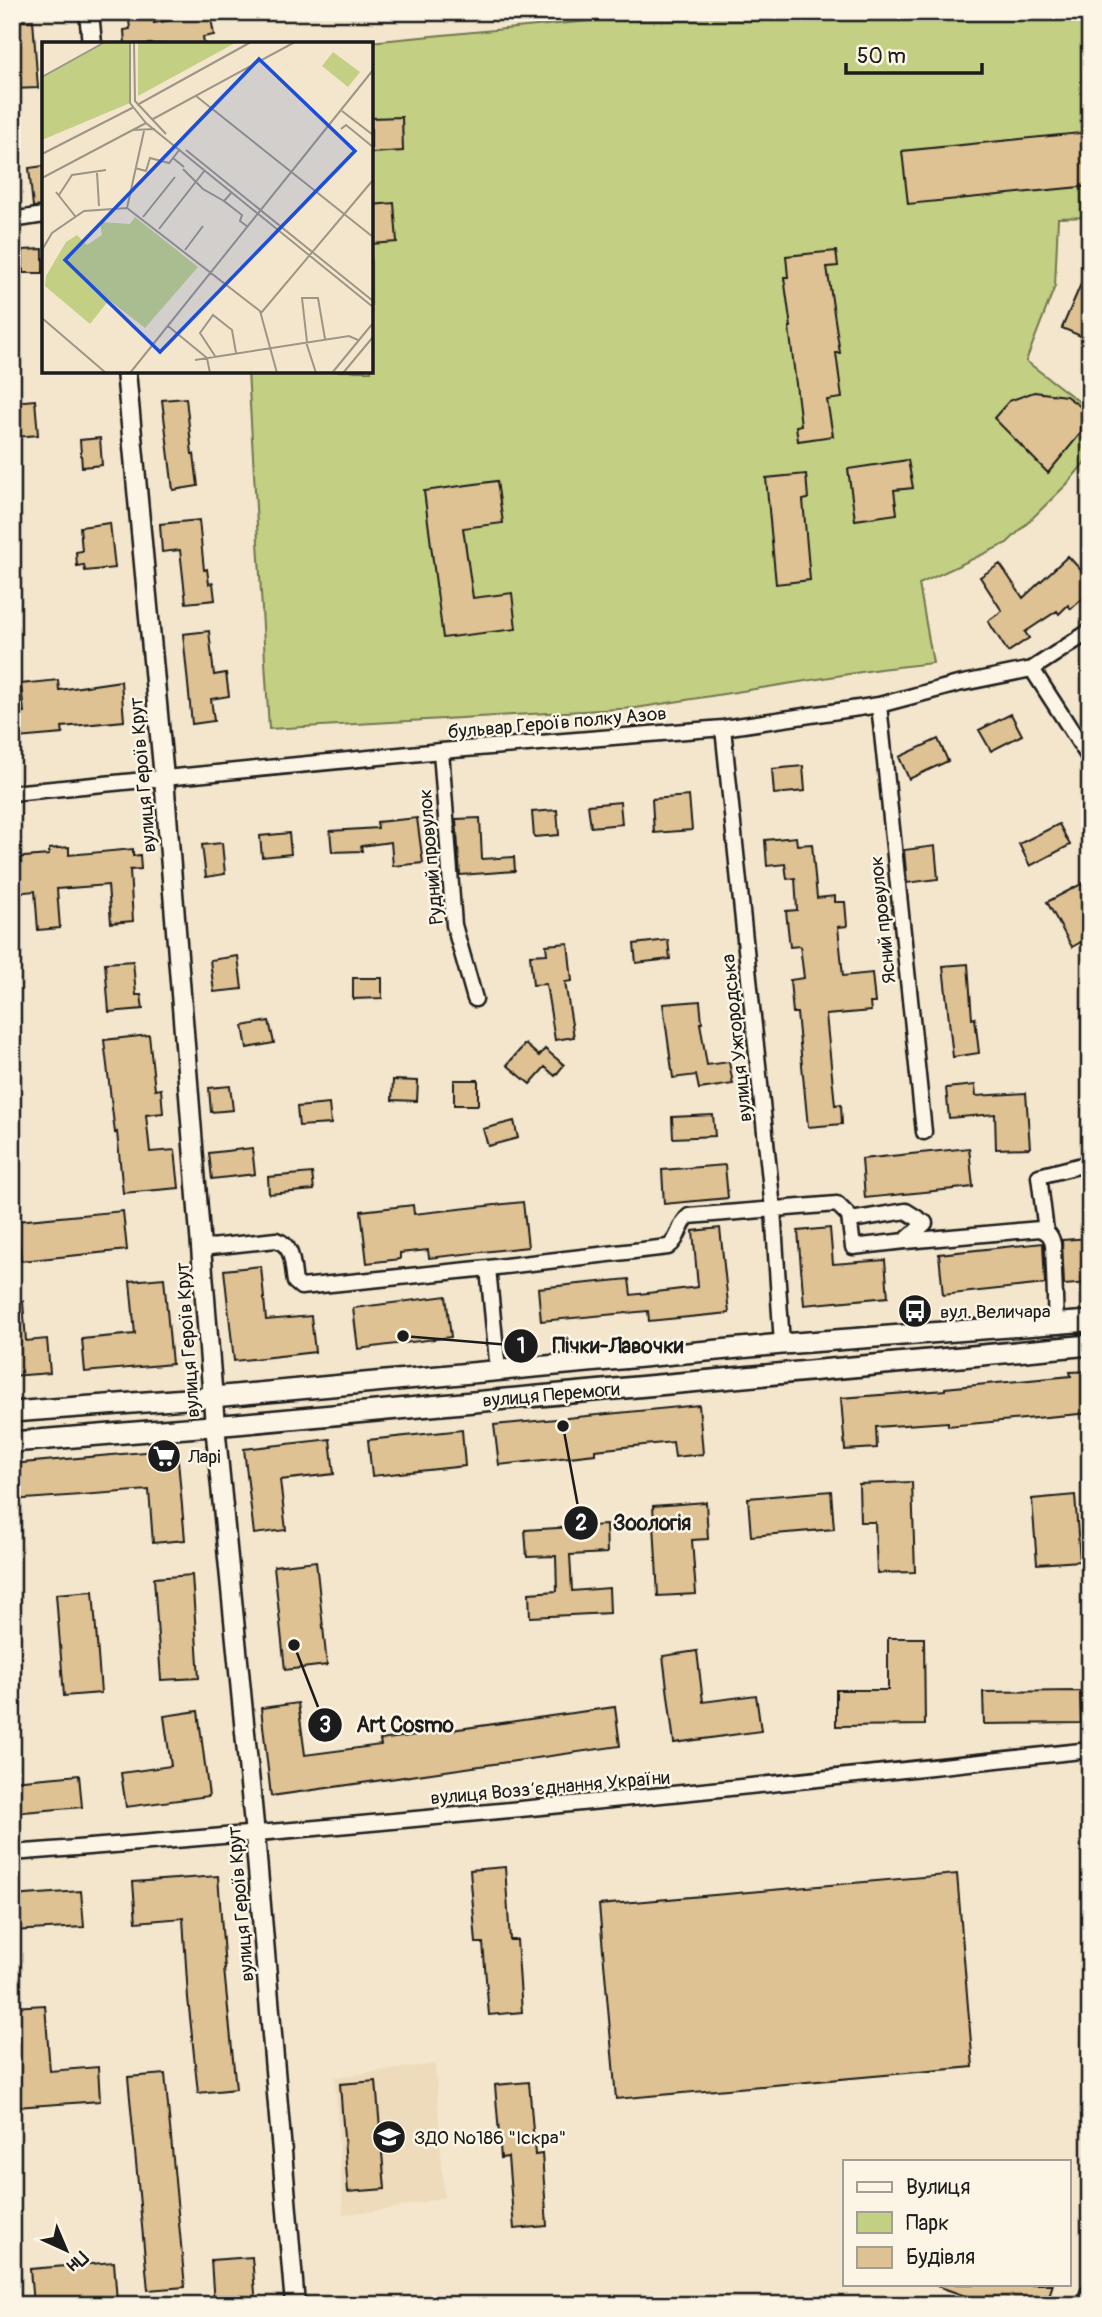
<svg xmlns="http://www.w3.org/2000/svg" width="1102" height="2317" viewBox="0 0 1102 2317" font-family="Pangolin,sans-serif">
  <rect width="100%" height="100%" fill="#f3e6cc"/>
  <filter id="ink" filterUnits="userSpaceOnUse"><feTurbulence type="fractalNoise" baseFrequency=".0143" numOctaves="2"/><feDisplacementMap in="SourceGraphic" scale="14" xChannelSelector="R" yChannelSelector="G"/><feConvolveMatrix kernelMatrix="1 2 1 2 8 2 1 2 1" color-interpolation-filters="sRGB"/></filter>
  <g filter="url(#ink)">
    <path fill="#eddbbb" d="M435,2064L444,2197L391,2209L343,2214L335,2077Z"/>
    <path fill="#c3d084" stroke="#707650" stroke-width="2" d="M608,12H1090V217L1058,218L1055,286L1026,361L1090,410V456L1067,484L1007,543L919,584L933,663L880,669L636,708L269,729L248,371H371V44H348L609,19Z"/>
    <path fill="#dfc293" stroke="#1c1c1c" stroke-width="2" d="M128,12H153L154,23L210,13L214,35L203,37L204,44H125L124,30L130,29Z
      M33,20L38,88L12,89V21Z
      M402,117L403,151L371,153V118Z
      M1090,132V186L908,204L902,151Z
      M44,166V206L33,207L29,168Z
      M394,203L397,242L371,244V205Z
      M43,249V273H23V250Z
      M836,251L838,266L827,267L840,353H836L842,398L827,400L833,436L798,441L796,426L801,425L789,327H791L784,277H788L786,256Z
      M1090,263V340L1062,328Z
      M1034,392L1066,396L1081,407V433L1048,473L994,418L1009,401Z
      M186,398L192,454H194L198,486L173,490L162,400Z
      M35,400L38,435L16,437L13,402Z
      M100,438L102,465L82,467L80,440Z
      M908,460L913,488L894,490L897,514L855,520L848,469Z
      M806,474L808,499L803,500L810,580L776,584L766,478Z
      M497,481L503,523L463,528L473,598L512,593L516,629L443,638L424,491Z
      M199,520L204,570L207,569L209,584L213,583L215,600L186,603L180,550L162,552L160,524Z
      M110,523L115,568L85,571L84,565L77,566L76,552L82,551L80,527Z
      M1068,556L1090,580V592L1071,609L1068,605L1059,614L1057,611L1025,632L1029,638L1008,652L988,621L1002,611L980,577L1000,564L1023,598Z
      M209,631L214,675L226,673L229,696L211,699L214,721L192,724L183,634Z
      M58,680L59,690L121,681L124,721L62,727L63,734L17,738L15,713L24,712L21,684Z
      M1011,714L1022,735L991,751L979,730Z
      M938,739L948,761L909,779L899,757Z
      M803,766L805,791L774,794L772,769Z
      M689,796L692,830L654,833L652,799Z
      M620,802L622,824L591,827L588,805Z
      M557,810L559,835L534,837L532,812Z
      M417,818L423,863L393,866L391,842L361,846L362,851L332,852L330,831L378,828L377,822Z
      M480,818L482,859L514,857L515,871L460,875L456,819Z
      M1059,824L1070,845L1030,866L1019,844Z
      M289,833L291,854L262,857L260,836Z
      M796,837L797,845L812,844L817,898L835,896V902H845L847,926L838,927L843,976L872,973L875,1003H870L871,1011L826,1015L835,1105L841,1104L842,1124L808,1127L797,1013H793L790,980L804,978L800,946L790,947L786,911L797,910L795,878L787,879L785,864L767,866L765,840Z
      M222,843L225,874L206,877L202,845Z
      M935,846L938,879L907,883L904,850Z
      M69,847V855L133,849V856L140,855L141,869L130,870L133,921L111,923L108,885L57,889L60,928L38,930L35,891L13,893L12,858L49,855V849Z
      M1083,883L1090,894V937L1072,947L1047,902Z
      M668,940L670,959L636,963L634,944Z
      M568,943L572,981L565,982L574,1037L555,1040L546,984L533,985L530,955L547,954L546,945Z
      M238,956L242,989L214,992L210,960Z
      M133,961L136,995H141L143,1009L109,1012L105,963Z
      M968,964L972,1019L975,1018L979,1053L953,1057L943,966Z
      M353,978H382V998L353,999Z
      M700,1001L702,1023H700L707,1065L729,1062L733,1084L699,1089L696,1075L673,1078L663,1004Z
      M269,1021L274,1043L247,1048L243,1026Z
      M149,1035L155,1090L161,1089L163,1113L146,1115L150,1152L175,1150L179,1188L123,1193L117,1132L115,1133L104,1040Z
      M525,1044L539,1056L545,1049L564,1065L555,1076L545,1067L530,1084L507,1065Z
      M393,1080L418,1081L417,1101L392,1100Z
      M454,1080H478V1105H454Z
      M975,1085L976,1096L1026,1093L1030,1148L996,1149L995,1114L949,1118L946,1088Z
      M230,1086L233,1110L211,1112L209,1088Z
      M329,1104L331,1124L299,1126L297,1107Z
      M713,1115L715,1136L673,1138L672,1117Z
      M514,1121L518,1138L488,1146L483,1129Z
      M252,1148L255,1174L212,1179L209,1153Z
      M969,1148L973,1187L865,1198L862,1159Z
      M725,1165L728,1198L664,1204L662,1170Z
      M312,1173L314,1190L269,1194L268,1177Z
      M523,1202L528,1247L429,1258L428,1250L400,1253V1259L367,1263L361,1211L413,1205L414,1214Z
      M123,1211L127,1250L21,1261L17,1221Z
      M720,1228L729,1313L649,1321L648,1311L541,1321L538,1288L629,1279L631,1295L698,1287L693,1231Z
      M830,1228L833,1264L885,1260L888,1297L804,1305L798,1231Z
      M1090,1238V1283L1064,1285L1062,1240Z
      M1043,1243L1045,1284L943,1295L939,1254Z
      M261,1266L266,1320L311,1316L315,1352L234,1361L224,1270Z
      M164,1278L172,1364L85,1372L82,1339L135,1334L130,1281Z
      M446,1296L451,1337L358,1349L353,1308Z
      M23,1301L26,1341L47,1339L50,1373L12,1376V1302Z
      M1090,1371V1413L948,1426V1422L876,1427L877,1448L845,1450L841,1398L945,1390V1388L1071,1376L1070,1372Z
      M699,1405L703,1454L675,1457L673,1442L595,1450V1454L499,1465L494,1425Z
      M462,1430L465,1466L372,1476L368,1440Z
      M330,1439L334,1474L280,1480L286,1530L254,1534L244,1449Z
      M177,1449L185,1540L153,1543L149,1490L12,1500V1464Z
      M912,1482L915,1572L877,1573L875,1522H860L859,1484Z
      M831,1491L834,1529L751,1536L748,1498Z
      M1075,1495L1080,1561L1037,1564L1032,1499Z
      M706,1502L708,1539L692,1540L696,1594L658,1596L653,1506Z
      M606,1525L607,1553L570,1555L572,1591L609,1588L610,1613L530,1617L529,1593L557,1591L556,1556L527,1557L525,1530Z
      M316,1561L327,1665L285,1670L274,1566Z
      M192,1575L199,1678L161,1680L154,1578Z
      M93,1591L101,1693L64,1696L56,1594Z
      M888,1638H924L925,1725L836,1726V1690H888Z
      M697,1651L703,1702L756,1695L761,1731L674,1743L663,1656Z
      M1080,1691L1081,1723L984,1724L983,1692Z
      M298,1703L305,1755L381,1745L380,1740L615,1707L620,1746L271,1796L261,1708Z
      M198,1711L209,1796L126,1807L121,1773L171,1766L164,1716Z
      M79,1775L82,1807L12,1813V1781Z
      M505,1867L510,1940H517L522,2012L489,2015L483,1943H476L470,1870Z
      M957,1874L973,2067L616,2099L599,1905Z
      M218,1876L225,1969H224L236,2089L198,2093L188,1998L183,1918L136,1922L133,1882Z
      M81,1891L84,1927L12,1931V1896Z
      M45,2005L50,2071L98,2067L100,2101L16,2107L12,2064V2007Z
      M165,2074L185,2287L148,2290L128,2077Z
      M376,2081L385,2189L348,2192L340,2084Z
      M529,2082L535,2155L542,2154L547,2226L514,2229L508,2157L501,2158L495,2085Z
      M252,2257L256,2305H214L211,2260Z
      M114,2262L117,2301L75,2305H33L30,2269Z
      M937,2284H1053L1046,2305H969L971,2298L937,2286Z"/>
    <g fill="none" stroke-linecap="round" stroke-linejoin="round">
      <g stroke="#1c1c1c" stroke-width="19">
        <path id="minor" d="M12,220L44,215
          M1032,669L1090,759
          M879,705L924,1132
          M723,728L773,1209L782,1344
          M441,751L454,925L475,999
          M12,793L441,751L723,728L879,705L958,684L1032,669L1090,631
          M1046,1231L1039,1176L1090,1163
          M906,1241L1040,1229C1048,1232 1051,1235 1053,1244L1056,1324
          M201,1248L276,1240C294,1245 292,1266 295,1282L301,1287L488,1268L498,1371
          M488,1268L668,1247C680,1239 678,1225 689,1216L837,1204L849,1216L853,1247L905,1241L925,1223L906,1211L851,1220
          M12,1853C372,1826 731,1789 1090,1750"/>
      </g>
      <g stroke="#1c1c1c" stroke-width="23">
        <path id="tertiary" d="M89,12L92,44
          M126,371L164,778L215,1425L255,1835L295,2305
          M1086,2305L1090,2294"/>
      </g>
      <g stroke="#1c1c1c" stroke-width="24">
        <path id="secondary" d="M12,1412L213,1397L782,1344L1090,1321
          M12,1442L236,1424L1090,1345"/>
      </g>
      <use href="#minor" stroke="#fcf5e5" stroke-width="14"/>
      <use href="#tertiary" stroke="#fcf5e5" stroke-width="18"/>
      <use href="#secondary" stroke="#fcf5e5" stroke-width="19"/>
    </g>
  </g>
  <defs>
    <g id="bus-disc" transform="scale(1.75)"><circle r="9.5" fill="#1c1c1c" stroke="#fcf5e5"/><path d="M-5-6H5V4H4V6H2V4H-2V6H-4V4H-5ZM-3.5-4V0h7V-4ZM-3.5 1.2v1.5H-2V1.2ZM2 1.2v1.5H3.5V1.2Z" fill="#fff"/></g>
    <g id="supermarket-disc" transform="scale(1.75)"><circle r="9.5" fill="#1c1c1c" stroke="#fcf5e5"/><path d="M-6-5.5h2.5l.6 2H6L4.5 2H-2.5L-4.4-4H-6ZM-1.5 3.2a1.3 1.3 0 1 0 .1 0ZM3 3.2a1.3 1.3 0 1 0 .1 0Z" fill="#fff"/></g>
    <g id="school-disc" transform="scale(1.75)"><circle r="9.5" fill="#1c1c1c" stroke="#fcf5e5"/><path d="M0-5L7-2L0 1L-7-2ZM-4 1L0 2.5L4 1V4Q0 6-4 4Z" fill="#fff"/></g>
  </defs>
  <g fill-rule="evenodd">
    <use href="#bus-disc" x="915" y="1311"/>
    <use href="#supermarket-disc" x="164" y="1456"/>
    <use href="#school-disc" x="389" y="2137"/>
  </g>
  <g text-anchor="middle" stroke-width="5" stroke-linejoin="round" paint-order="stroke">
    <g font-size="19" fill="#1c1c1c" stroke="#fcf5e5">
      <text transform="translate(557 722) rotate(-5)" y="7">бульвар Героїв полку Азов</text>
      <text transform="translate(142 775) rotate(-95)" y="7">вулиця Героїв Крут</text>
      <text transform="translate(430 857) rotate(-95)" y="7">Рудний провулок</text>
      <text transform="translate(882 920) rotate(-96)" y="7">Ясний провулок</text>
      <text transform="translate(736 1038) rotate(-96)" y="7">вулиця Ужгородська</text>
      <text transform="translate(187 1340) rotate(-94)" y="7">вулиця Героїв Крут</text>
      <text transform="translate(551 1394) rotate(-5)" y="7">вулиця Перемоги</text>
      <text transform="translate(550 1787) rotate(-5)" y="7">вулиця Воззʼєднання України</text>
      <text transform="translate(240 1904) rotate(-95)" y="7">вулиця Героїв Крут</text>
    </g>
    <g font-size="19" fill="#1c1c1c" stroke="#fcf5e5" text-anchor="start">
      <text x="940" y="1318">вул. Величара</text>
      <text x="188" y="1463">Ларі</text>
      <text x="414" y="2144">ЗДО №186 "Іскра"</text>
    </g>
  </g>
  <g transform="translate(42 42)">
    <rect width="331" height="331" fill="#f3e6cc"/>
    <path d="M63,0H88V61L0,98V34ZM96,0H195L96,54ZM291,10L318,30L306,45L280,24ZM93,175L156,225L103,286L67,258L48,282L3,244L4,234L24,200L35,193L45,203L60,193L58,180L88,182Z" fill="#c3d084"/>
    <path fill="none" stroke="#9d9586" stroke-width="2" d="M88,0V61L104,81L331,265M92,0L93,59L124,92M0,35L63,0M154,54L331,195M95,63L209,0M300,69L331,93M111,77L253,0M299,87L304,83L331,105M91,88L113,87M138,107L131,116L142,125M144,108L331,259M0,112L92,65M93,126L104,129L108,116L127,121L131,116M55,131L57,164M147,133L141,127L161,147L182,159M0,136L104,81M14,150L33,174M190,150L182,159L200,173L198,179L206,185M17,153L30,133L64,128M85,166L102,89M101,175L133,135M117,187L163,128M0,208L10,191L42,169L85,166L218,269L235,331M143,208L161,184M219,271L331,138M0,276L64,331M126,284L165,316L168,331M264,300L274,331M265,300L260,256H276L283,297M173,314L158,291L171,273L190,288L194,311M153,318L307,294L316,298M88,331L331,28M290,331L331,281M301,331L331,295"/>
    <path fill="#1d4ed8" fill-opacity="0.15" stroke="#1d4ed8" stroke-width="3.5" d="M217,17L313,109L118,310L23,218Z"/>
    <rect width="331" height="331" fill="none" stroke="#1c1c1c" stroke-width="3.5"/>
  </g>
  <path fill="none" stroke="#1c1c1c" stroke-width="2.5" d="M403 1336L521 1346M563 1426L581 1523M294 1645L325 1725"/>
  <g fill="#1c1c1c" stroke="#fcf5e5" stroke-width="2.5">
    <circle cx="403" cy="1336" r="7"/>
    <circle cx="563" cy="1426" r="7"/>
    <circle cx="294" cy="1645" r="7"/>
    <circle cx="521" cy="1346" r="18"/>
    <circle cx="581" cy="1523" r="18"/>
    <circle cx="325" cy="1725" r="18"/>
  </g>
  <g font-size="21" text-anchor="middle" font-weight="bold" fill="#fff">
    <text x="521" y="1353">1</text>
    <text x="581" y="1530">2</text>
    <text x="325" y="1732">3</text>
  </g>
  <g font-size="21" text-anchor="middle" font-weight="bold" fill="#1c1c1c" stroke="#fcf5e5" stroke-width="5" stroke-linejoin="round" paint-order="stroke">
    <text x="618" y="1353">Пічки-Лавочки</text>
    <text x="652" y="1530">Зоологія</text>
    <text x="405" y="1732">Art Cosmo</text>
  </g>
  <rect width="1102" height="2317" fill="none" stroke="#fcf5e5" stroke-width="42"/>
  <rect x="21" y="21" width="1060" height="2275" fill="none" stroke="#1c1c1c" stroke-width="2.5" filter="url(#ink)"/>
  <rect x="843" y="2160" width="228" height="126" fill="#fcf5e5" stroke="#a29e95" stroke-width="2"/>
  <rect x="857" y="2182" width="35" height="10" fill="#fcf5e5" stroke="#a29e95" stroke-width="2"/>
  <text x="906" y="2194" font-size="21" fill="#1c1c1c">Вулиця</text>
  <rect x="857" y="2212" width="35" height="21" fill="#c3d084" stroke="#a29e95" stroke-width="2"/>
  <text x="906" y="2230" font-size="21" fill="#1c1c1c">Парк</text>
  <rect x="857" y="2247" width="35" height="21" fill="#dfc293" stroke="#a29e95" stroke-width="2"/>
  <text x="906" y="2264" font-size="21" fill="#1c1c1c">Будівля</text>
  <g transform="translate(66 2250) rotate(136)" stroke="#fcf5e5" stroke-width="5" paint-order="stroke">
  <path d="M0-5L12 26L0 18L-12 26Z" fill="#1c1c1c"/>
  <text y="-10" font-size="19" font-weight="bold" text-anchor="middle" fill="#1c1c1c">Пн</text>
  </g>
  <path d="M846 63v10h136v-10" fill="none" stroke="#1c1c1c" stroke-width="3.5"/>
  <text x="857" y="63" font-size="21" fill="#1c1c1c" stroke="#fcf5e5" stroke-width="5" paint-order="stroke">50 m</text>
</svg>
